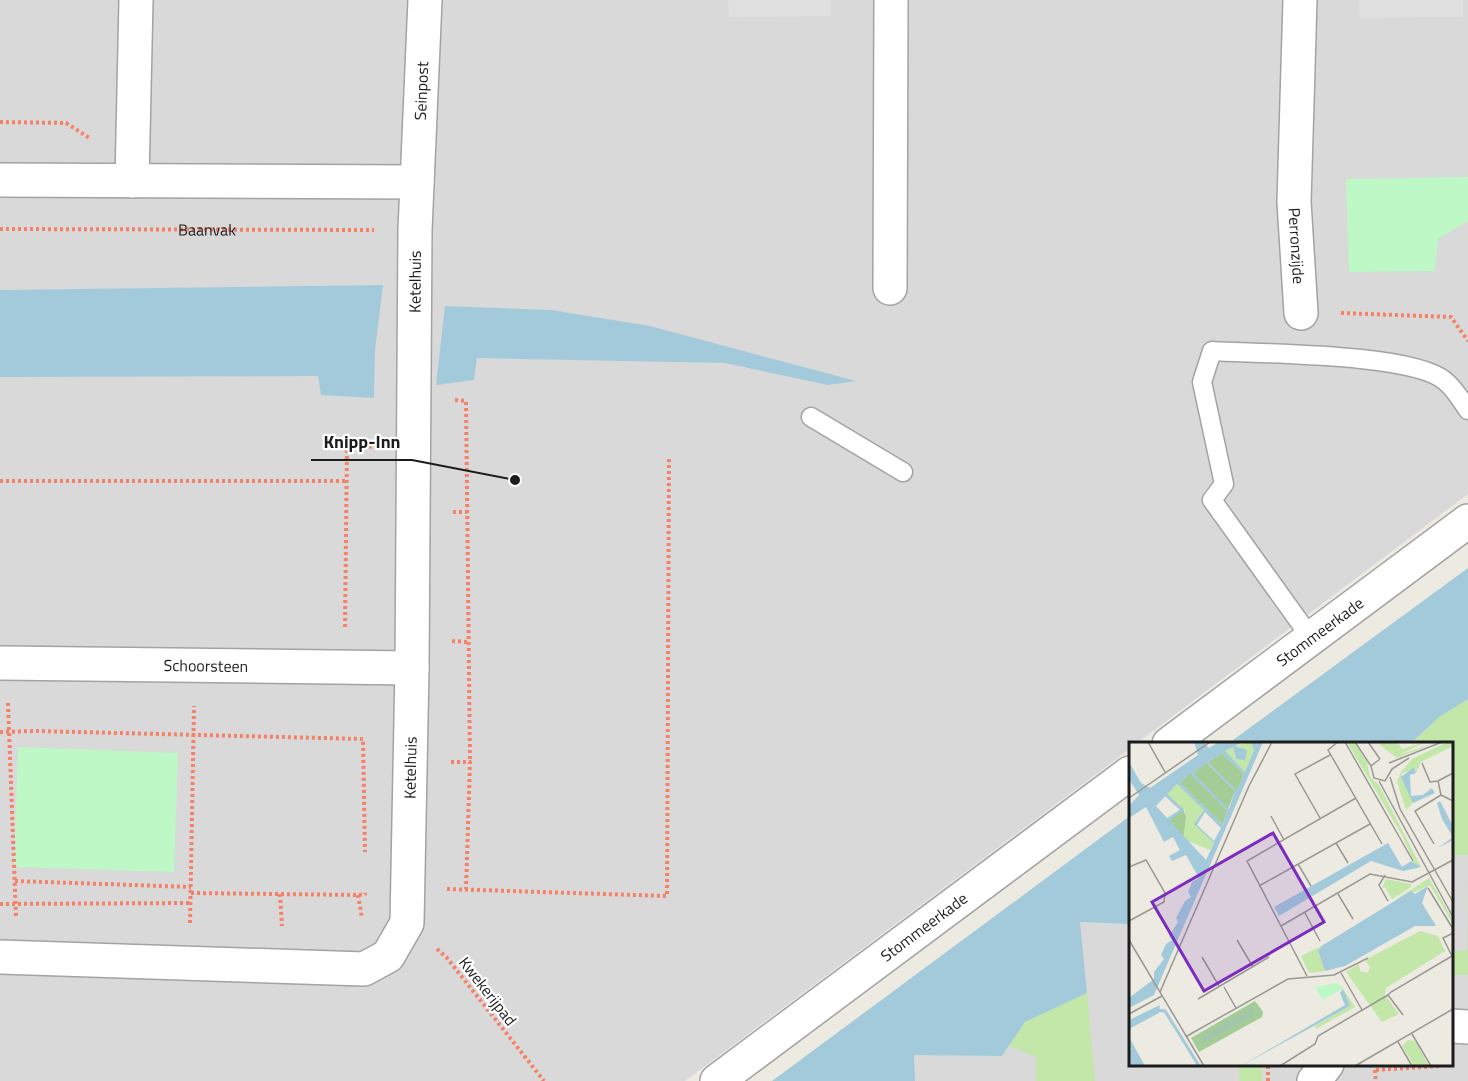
<svg xmlns="http://www.w3.org/2000/svg" width="1468" height="1081" viewBox="0 0 1468 1081" font-family="'Titillium Web',sans-serif">
  <rect width="100%" height="100%" fill="#edeae2"/>
  <path fill="#dad9d9" d="M0,0H1468V494L1137,743L1130,744V749L685,1081H0Z
    M1468,639V1081H901L898,1053L1130,884V1064H1452V744L1324,743Z"/>
  <path fill="#c3e7a8" d="M1468,699V855H1452V744H1411L1439,717Z
    M1467,867L1468,975H1452V951L1467,950Z
    M1087,993L1095,1081H1036V1057L1009,1046L1025,1022Z
    M1239,1065H1262V1081H1239Z"/>
  <path fill="#bef8c6" d="M1468,177V221L1438,239L1435,271L1349,272L1346,179Z
    M18,747L178,753L174,872L14,867Z"/>
  <path fill="#e0e0e0" d="M728,0H830L831,16L729,17Z
    M1359,0H1463V17L1360,18Z"/>
  <path fill="#a2cada" d="M383,285L375,350L374,398L321,395L318,376L0,377V290Z
    M445,306L551,310L650,326L856,381L828,385L725,363L477,358L474,380L436,385Z
    M1468,568V699L1439,717L1411,743H1229Z
    M1130,816V924L1080,922L1087,993L1025,1022L1002,1056L914,1055L915,1081H772Z"/>
  <g fill="none" stroke-linecap="round" stroke-linejoin="round">
    <g stroke="#a3a3a3" stroke-width="21">
      <path id="lane" d="M811,417L903,472
        M1311,638L1212,500L1224,484L1202,382L1212,351C1259,354 1413,353 1445,381C1454,388 1461,400 1468,410"/>
    </g>
    <g stroke="#a3a3a3" stroke-width="36">
      <g id="street">
        <path id="s2" d="M1300,0L1294,202L1301,313"/>
        <path d="M0,180L417,182"/>
        <path d="M132,181L136,0"/>
        <path d="M890,288L891,0"/>
        <path id="s3" d="M0,663L412,668"/>
        <path id="s4" d="M1169,744L1468,521"/>
        <path id="s5" d="M0,957L364,969L388,956L407,923L412,668L415,230L425,0"/>
        <path d="M1452,1026L1468,1027"/>
        <path id="s6" d="M717,1081L1130,773"/>
        <path d="M1314,1081L1327,1064"/>
      </g>
    </g>
    <g stroke="#f68169" stroke-width="4" stroke-dasharray="3 3" stroke-linecap="butt">
      <path d="M0,122L66,123L91,139"/>
      <path id="s1" d="M0,229L374,230"/>
      <path d="M1341,313L1451,317L1468,341"/>
      <path d="M455,400L466,401L470,762"/>
      <path d="M0,481H346"/>
      <path d="M453,512H467"/>
      <path d="M345,627L347,445L374,447"/>
      <path d="M452,641L469,642"/>
      <path d="M8,703L16,917"/>
      <path d="M0,732L37,731L363,739L365,852"/>
      <path d="M451,762H470L466,889"/>
      <path d="M15,881L191,887"/>
      <path d="M447,889L667,896L669,459"/>
      <path d="M191,893L358,895L365,894V893"/>
      <path d="M280,894L282,926"/>
      <path d="M358,895L362,918"/>
      <path d="M0,904L191,903"/>
      <path d="M190,923L194,706"/>
      <path d="M437,949L447,958L544,1081"/>
      <path d="M1374,1064L1376,1081"/>
      <path d="M1376,1070L1439,1066"/>
      <path d="M1268,1081V1064"/>
    </g>
    <use href="#lane" stroke="#fff" stroke-width="18"/>
    <use href="#street" stroke="#fff" stroke-width="33"/>
  </g>
  <g text-anchor="middle" stroke-width="4.5" stroke-linejoin="round" paint-order="stroke">
    <g font-size="16" fill="#1c1c1c" stroke="#fff">
      <text dy="6" stroke="none"><textPath href="#s5" startOffset="1262">Seinpost</textPath></text>
      <text dy="6" stroke="none"><textPath href="#s1" startOffset="207">Baanvak</textPath></text>
      <text dy="6" stroke="none"><textPath href="#s2" startOffset="246">Perronzijde</textPath></text>
      <text dy="6" stroke="none"><textPath href="#s5" startOffset="1071">Ketelhuis</textPath></text>
      <text dy="6" stroke="none"><textPath href="#s4" startOffset="188">Stommeerkade</textPath></text>
      <text dy="6" stroke="none"><textPath href="#s3" startOffset="206">Schoorsteen</textPath></text>
      <text dy="6" stroke="none"><textPath href="#s5" startOffset="585">Ketelhuis</textPath></text>
      <text dy="6" stroke="none"><textPath href="#s6" startOffset="258">Stommeerkade</textPath></text>
      <text transform="translate(488 991) rotate(52)" y="6">Kwekerijpad</text>
    </g>
  </g>
  <g transform="translate(1129 742)">
    <rect width="324" height="324" fill="#edeae2"/>
    <path d="M122,0L125,8L116,30L96,9L104,5L106,16L111,5L106,3ZM218,0H225L238,20L241,35L250,43L292,125L285,121L274,95ZM247,0H268L273,7L296,0L270,13L308,0L268,16ZM318,0H324V4L292,20L287,31L286,26L272,32L284,61L277,68L268,40L272,30L283,17ZM48,42L75,68L66,82L85,101L81,108L54,97L56,69L37,53ZM300,136L324,177V182L301,143L265,159ZM257,137L282,142V145L263,157L256,145L253,146ZM291,189L309,194L316,209L257,246L256,253L270,272L253,280L217,230L230,222L231,229L239,231L241,225L236,218ZM194,203L189,209L196,229L180,231L172,214ZM210,241L226,265L187,287L186,284L221,264ZM279,298L286,299L300,324H285L273,304Z" fill="#c3e7a8"/>
    <path d="M93,11L115,32L108,49L79,20ZM78,21L106,49L99,67L63,30ZM61,31L98,68L94,83L51,41ZM53,64L57,75L54,97L39,79L53,68ZM126,259L134,270L133,275L70,310L62,296Z" fill="#a3cc97"/>
    <path d="M123,265L126,272L75,301L72,295Z" fill="#a3c6ab"/>
    <path d="M209,241L213,247L194,258L186,245Z" fill="#bef8c6"/>
    <path d="M65,0H74L80,6L90,0H113L106,4L118,8L116,18L107,17L104,5L96,9L116,30L125,8L122,0H134L25,253L0,266V256L25,237V230L35,217L32,213L37,202L43,198L40,194L49,180L47,176L56,159L62,155L59,150L63,140L70,136L57,113L43,119L40,114L51,108L44,95L35,100L17,65L0,76V64L10,53L0,37V20L12,41L21,46L69,13ZM93,11L115,32L108,48L79,20ZM78,21L106,49L100,67L64,31ZM61,32L98,68L94,83L51,41ZM48,42L75,68L65,82L85,101L77,118L27,64ZM76,70L92,86L85,99L68,83ZM285,25L287,31L281,33L282,54L294,53L303,46L306,51L284,61L272,35ZM311,59L324,84V98L309,106L324,95L313,77L308,61ZM259,101L273,125L282,119L292,125L274,129L242,119L150,174L145,165ZM299,144L293,161L307,184H286L216,224L196,229L189,209L194,203L282,149L286,152ZM214,247L221,264L112,324L216,263L211,251ZM31,263L30,271L0,287V278ZM0,295L16,324H0Z" fill="#a2cada" fill-rule="evenodd"/>
    <path fill="none" stroke="#a2cada" stroke-width="3" d="M37,53L53,68L38,78M26,268L36,269L70,324"/>
    <path fill="none" stroke="#999893" stroke-width="1.5" d="M19,0L36,30M209,0L199,8L253,102M216,0L284,119M226,0L242,24M239,0L251,17M251,17L242,24L245,36L256,39L263,27M260,21L313,0M293,21L301,40L309,39M263,27L280,16M324,31L309,39L312,53L324,59M261,35L271,67L324,160M250,39L324,175M0,56L81,0M142,74L155,98M191,76L166,32L201,13M207,101L219,121M305,102L286,69L312,53M169,122L182,144M0,125L17,118L36,151L35,160L0,179M256,133L250,143L259,159M130,144L241,82M299,146L324,187M209,152L224,177M176,171L191,199M152,184L241,132L283,140L324,118M324,191L314,196L324,216M0,198L75,324M108,198L124,225M73,215L90,244M212,231L233,268M178,234L118,119L227,56M95,245L107,266M31,250L120,44L143,0M69,257L140,215M0,272L33,254M274,273L259,253L262,250L323,214M283,292L302,324M58,294L159,237L205,233L239,216M269,300L283,324M151,324L186,302L189,294L259,253M226,324L324,267"/>
    <path fill="#7b2cbf" fill-opacity="0.15" stroke="#7b2cbf" stroke-width="3" d="M144,91L195,180L75,249L23,160Z"/>
    <rect width="324" height="324" fill="none" stroke="#1c1c1c" stroke-width="3"/>
  </g>
  <path fill="none" stroke="#1c1c1c" stroke-width="2" d="M515 480L412 460H311"/>
  <circle fill="#1c1c1c" stroke="#fff" stroke-width="2" cx="515" cy="480" r="6"/>
  <g font-size="18" text-anchor="middle" font-weight="bold" fill="#1c1c1c" stroke="#fff" stroke-width="4.5" stroke-linejoin="round" paint-order="stroke">
    <text x="362" y="448">Knipp-Inn</text>
  </g>
</svg>
